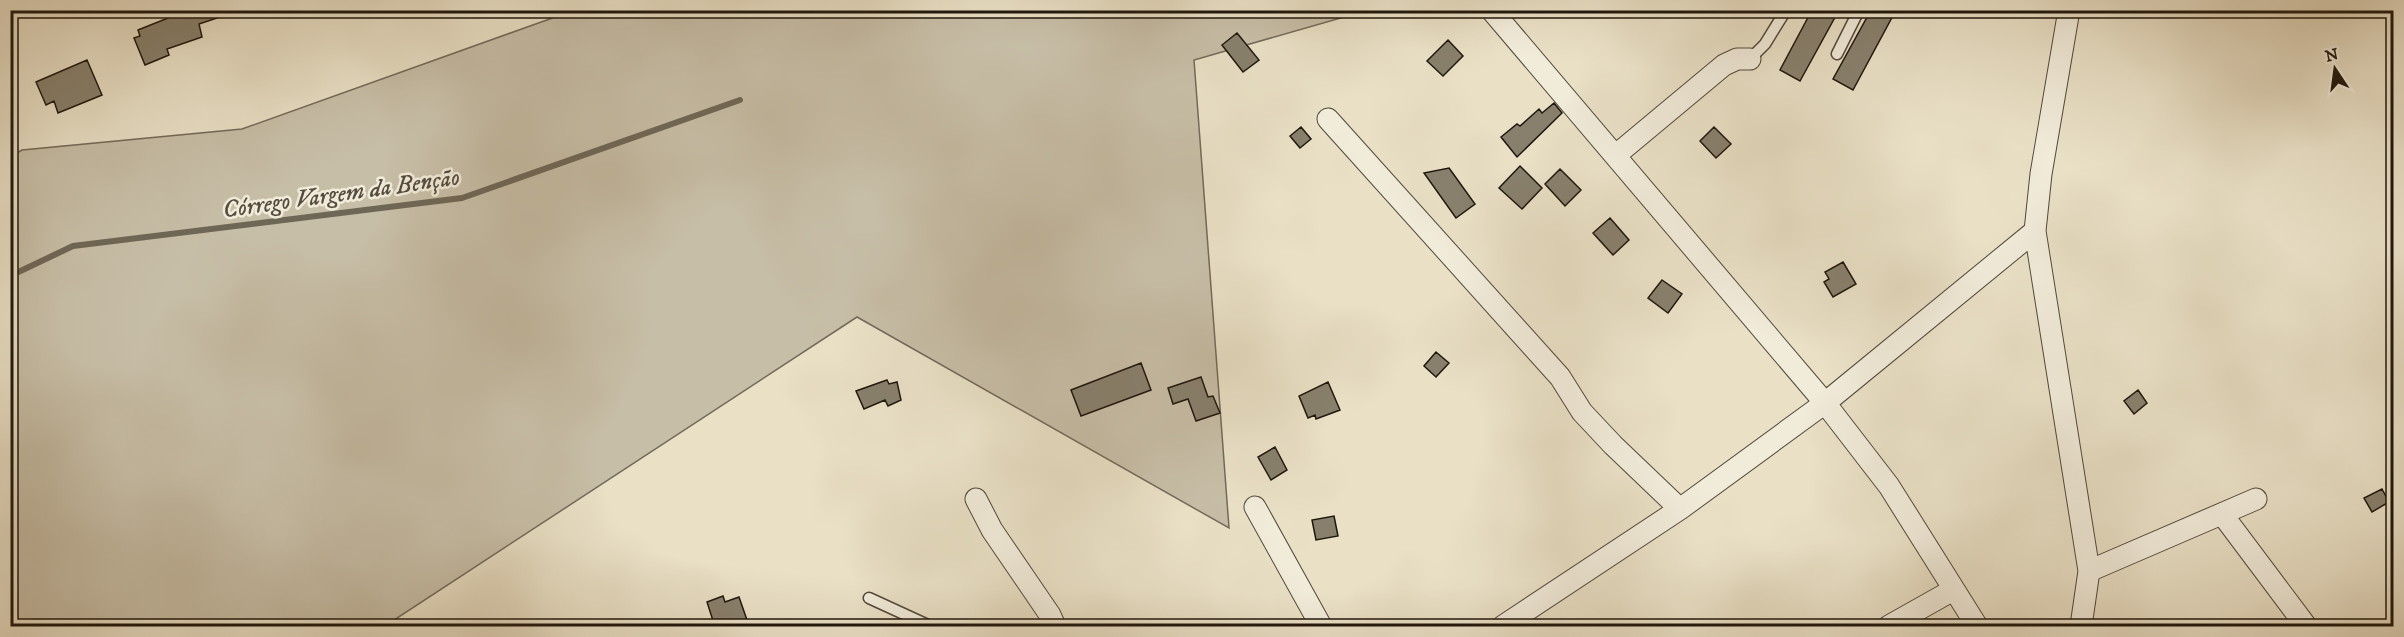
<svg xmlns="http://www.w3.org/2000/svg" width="2404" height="637" viewBox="0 0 2404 637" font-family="'IM FELL DW Pica',serif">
  <rect width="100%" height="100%" fill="#e9e0c6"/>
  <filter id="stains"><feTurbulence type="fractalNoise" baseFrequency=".00333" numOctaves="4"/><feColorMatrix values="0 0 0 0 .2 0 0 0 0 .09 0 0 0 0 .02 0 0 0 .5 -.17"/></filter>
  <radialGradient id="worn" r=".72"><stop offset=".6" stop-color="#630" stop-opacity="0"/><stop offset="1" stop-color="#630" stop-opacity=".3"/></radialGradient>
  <path fill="#c7bea7" stroke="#736a5a" stroke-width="1.5" d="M572,11H1365L1194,60L1229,528L857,317L385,626H11L10,157L22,150L242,129Z"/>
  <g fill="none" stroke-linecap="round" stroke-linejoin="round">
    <path stroke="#6f6756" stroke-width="6" d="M10,276L73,246L462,198L740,100"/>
  </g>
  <path fill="#88806d" stroke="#1f170d" stroke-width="1.5" d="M188,10H232V13L199,24L202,37L167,49L169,55L145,65L134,38L140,36L138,30Z
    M1812,10H1839L1800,81L1780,70Z
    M1871,10H1896L1853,90L1833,79Z
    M1237,33L1259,60L1243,72L1222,45Z
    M1448,40L1463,56L1443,76L1427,61Z
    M87,60L102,95L58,113L54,101L46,105L36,82Z
    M1554,103L1562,113L1517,157L1501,137L1517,124L1520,126L1539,109L1542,113Z
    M1301,127L1311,139L1300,148L1290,136Z
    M1714,127L1731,144L1716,158L1700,141Z
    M1520,166L1542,188L1522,209L1499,188Z
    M1449,168L1475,204L1456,218L1424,173Z
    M1560,169L1581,190L1565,206L1545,184Z
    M1610,218L1629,240L1613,255L1593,233Z
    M1843,262L1856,284L1833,297L1824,282L1829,279L1825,272Z
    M1662,280L1682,294L1668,313L1648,298Z
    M1436,352L1449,363L1436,377L1424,366Z
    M1141,363L1151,390L1081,416L1071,390Z
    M1201,377L1208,397L1213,396L1220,413L1196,421L1188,399L1173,404L1168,388Z
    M887,380L889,384L897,382L901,400L888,406L885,400L864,409L856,391Z
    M1328,382L1340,410L1316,419L1315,415L1308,418L1299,396Z
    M2138,390L2147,403L2134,414L2124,401Z
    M1275,447L1287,470L1271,480L1258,457Z
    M2382,489L2389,502L2372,512L2364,498Z
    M1334,516L1338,536L1316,540L1312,520Z
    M723,596L725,602L739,597L747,620L729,627H715L707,602Z"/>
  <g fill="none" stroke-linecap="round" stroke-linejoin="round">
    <g stroke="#52493b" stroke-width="13">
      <path id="service" d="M1837,54L1859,10
        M1750,59L1765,44L1786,10
        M869,598L930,626"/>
    </g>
    <g stroke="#52493b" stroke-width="23">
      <path id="minor" d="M2069,10L2041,174L2035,231L2089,571L2081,626
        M1493,12L1825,403L1889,486L1977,626
        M1328,119L1560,377L1582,412L1613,445L1680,509
        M1616,155L1724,65L1737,59H1750
        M976,499L992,530L1050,615L1055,626
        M1255,507L1321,626
        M2222,514L2306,626
        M2089,571L2256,499
        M1503,626L1680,509L1825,403L2035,231
        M1889,626L1953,590"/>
    </g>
    <use href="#service" stroke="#f1ebda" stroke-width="10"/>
    <use href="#minor" stroke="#f1ebda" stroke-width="21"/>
  </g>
  <g text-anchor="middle" stroke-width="5" stroke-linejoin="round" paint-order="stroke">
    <g font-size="24" font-style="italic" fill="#544c3e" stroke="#f1ebda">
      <text transform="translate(341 193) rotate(-8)" y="8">Córrego Vargem da Benção</text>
    </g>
  </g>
  <rect width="2404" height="637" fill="none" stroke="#e9e0c6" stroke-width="36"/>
  <rect x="12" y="12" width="2380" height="613" fill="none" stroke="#1f170d" stroke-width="3"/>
  <rect x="18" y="18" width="2368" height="601" fill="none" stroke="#1f170d" stroke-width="1.5"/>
  <g transform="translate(2335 69) rotate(347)" stroke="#f1ebda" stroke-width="4.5" paint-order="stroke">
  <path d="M0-4.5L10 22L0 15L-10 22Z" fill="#1f170d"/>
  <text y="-9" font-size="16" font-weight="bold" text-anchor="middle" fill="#1f170d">N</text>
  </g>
  <rect width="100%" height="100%" filter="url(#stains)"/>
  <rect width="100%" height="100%" fill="url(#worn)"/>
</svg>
